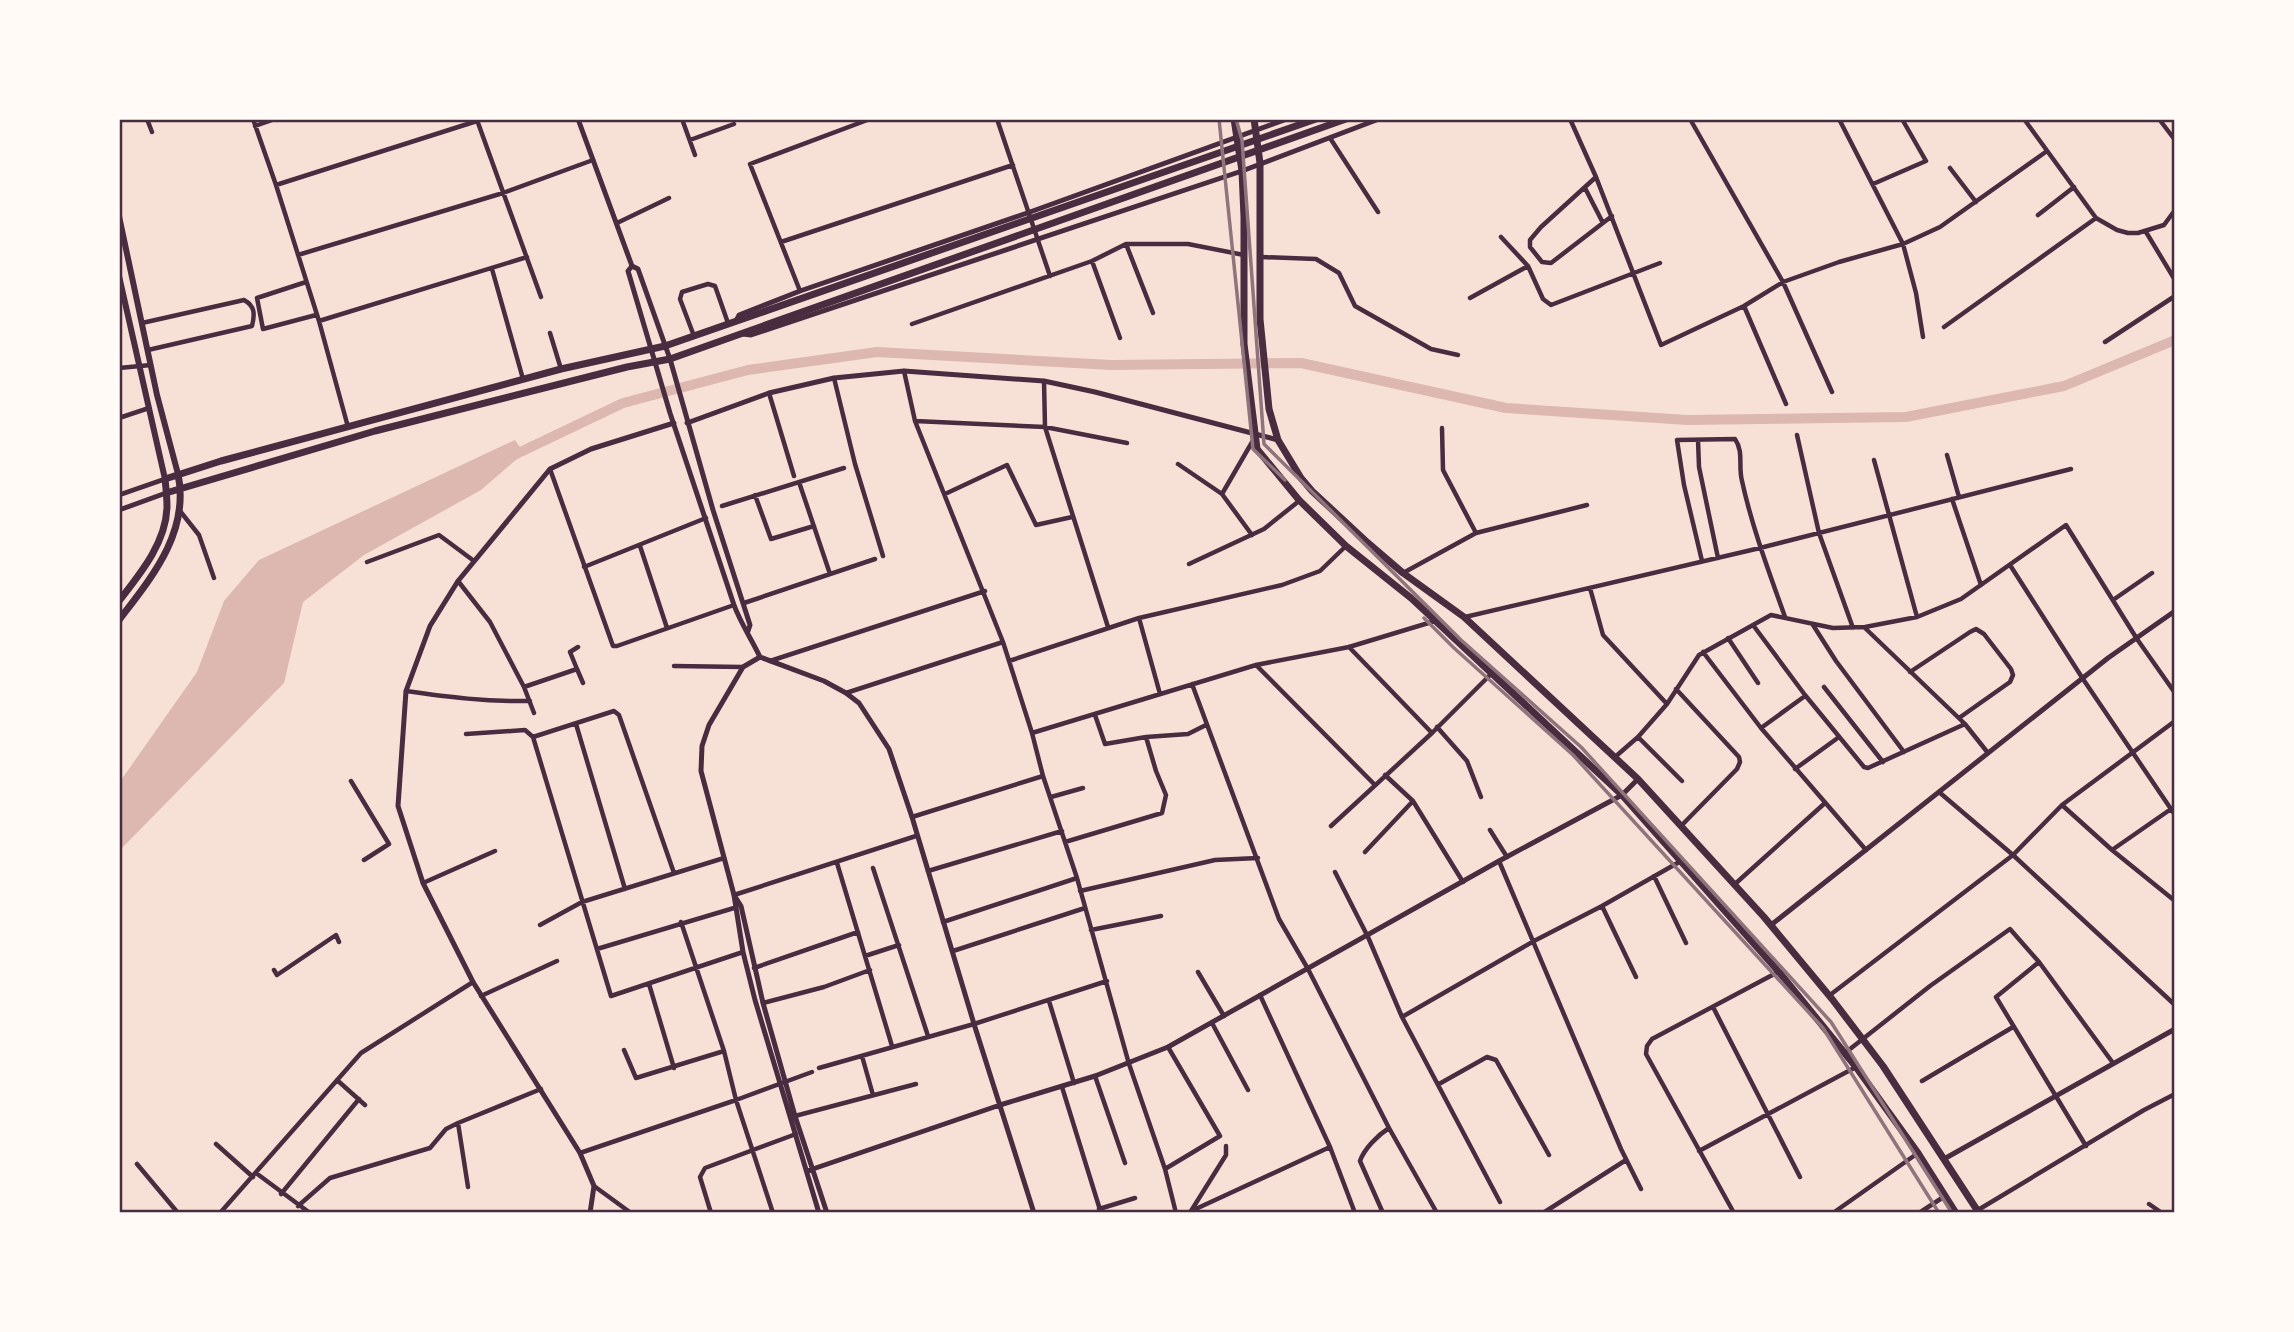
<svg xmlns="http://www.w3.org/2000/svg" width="2294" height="1332" viewBox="0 0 2294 1332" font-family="Lato,sans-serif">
  <rect width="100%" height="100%" fill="#f7e1d7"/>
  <path fill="#dcb8b0" d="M515,440L524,453L481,490L364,555L303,602L284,683L119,851V783L197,672L224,601L259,560Z"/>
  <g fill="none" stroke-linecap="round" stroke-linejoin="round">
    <path stroke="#dcb8b0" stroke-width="10" d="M512,456L623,403L748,370L877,352L1111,365L1301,363L1506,408L1687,420L1906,417L2064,386L2175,340"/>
    <path stroke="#4a2c40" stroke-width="4.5" d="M147,119L152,132
      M253,119L276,185L319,321L348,427
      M682,119L695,155
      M997,119L1050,276
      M1570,119L1596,177L1661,345L1744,306L1783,282L1839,262L1903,244L1940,227L2047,151
      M1690,119L1783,282L1832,392
      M1839,119L1903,244L1916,293L1923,337
      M2024,119L2096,218L2117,230L2128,233H2138L2164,225L2175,210
      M2159,119L2175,140
      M477,120L541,297
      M255,126L275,119
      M1330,138L1378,212
      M690,140L734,124
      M1950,168L1976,202
      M1596,177L1541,227L1530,240V247L1542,262L1551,263L1612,216
      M1873,184L1926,161L1902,119
      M276,185L477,121
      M1585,188L1603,223
      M2038,215L2074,187
      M617,223L669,198
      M2146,232L2175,280
      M1501,237L1528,266L1543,299L1551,305L1660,263
      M781,242L1013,165
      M1126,244L1153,313
      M298,255L503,193L593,160
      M1261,257L1316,259L1339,273L1355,306L1431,349L1458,355
      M1092,261L1120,338
      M492,269L523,379
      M306,282L257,298L263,329L316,315
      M800,291L750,164L870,119
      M1470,298L1528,266
      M1744,306L1786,404
      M319,321L527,257
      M142,323L244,300C255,306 255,314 252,326L148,350
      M912,324L1092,261L1126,244H1188L1244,255
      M1944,327L2096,218
      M550,333L561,369
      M694,336L680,299L682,292L708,284L715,286L728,323
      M2105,342L2175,296
      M119,368L151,365
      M904,371L915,421L1003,642L1032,733L1043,776L1077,878L1129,1064L1165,1169L1176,1213
      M834,378L855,464L883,556
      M1044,381L1045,427L1108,627
      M769,393L794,476
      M119,418L149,408
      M915,421L1045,427L1127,443
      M1442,428L1443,470L1476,533
      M1797,435L1819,533L1853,628
      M1698,440L1699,467L1718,558
      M1947,455L1959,497
      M1874,460L1917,617
      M1178,464L1222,494L1252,535
      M550,469L613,646H617L734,605
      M799,482L830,574
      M945,494L1007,465L1036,525L1072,517
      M1222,494L1255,437
      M755,495L771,539L814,526
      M1952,499L1981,585
      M722,506L844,468
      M180,511L199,535L214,578
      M640,546L667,628
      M1702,561L1684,485L1677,440L1735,439C1744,452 1738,466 1742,481C1752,527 1769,572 1785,617
      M367,562L439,535L474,561
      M1189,564L1264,529L1299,501
      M2010,565L2083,679L2175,815
      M584,567L706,518
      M1403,573L1476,533L1587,505
      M458,581L490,622L524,687L534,713
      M1590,588L1603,635L1667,704
      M2113,600L2152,573
      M744,603L875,559
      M1465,617L1760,548L2071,469
      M1139,618L1160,694
      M1753,625L1805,695L1864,767L1868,768L1965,724
      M1813,625L1836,661L1904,752
      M1865,628L1965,724L1988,753
      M1728,638L1758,683
      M1349,647L1432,733
      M1703,652L1761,728
      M770,661L985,591
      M1009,661L1139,618L1282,585L1320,571L1346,546
      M1256,665L1375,785
      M674,666L743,667
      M577,669L570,652L578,647
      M1910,672L1970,632L1976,629L1984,634L2011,669L2013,675L2010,682L1959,718
      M1192,684L1279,919L1308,969L1389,1128L1437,1213
      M524,687L577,669L583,683
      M1824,687L1883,762
      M1676,689L1739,757L1740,762L1737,769L1681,826
      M406,691C448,697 487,702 530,701
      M846,693L1003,642
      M1805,696L1761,728L1866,850
      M1095,715L1105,744L1146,737L1188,734L1206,725
      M576,724L625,889
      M1437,727L1467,761L1481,797
      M1032,733L1256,665L1349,647L1435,621
      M466,734L525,730L533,737L611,996L743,952
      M533,737L614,711L619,715L674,873
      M1638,737L1682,781
      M1615,757L1638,737L1667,704L1699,655L1771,615L1833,628L1865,627L1917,617L1961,599L2066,525L2137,639L2175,693
      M1795,769L1839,737
      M1385,775L1413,801L1463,882
      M351,781L389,844L364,860
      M1939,792L2013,855L2175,1005
      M1051,797L1083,788
      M2062,805L2112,850L2175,901
      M912,817L1043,776
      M1331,826L1432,733L1492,673
      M1490,830L1507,857
      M1065,842L1162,813L1166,795L1156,771L1146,737
      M2112,850L2171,809
      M1365,852L1413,801
      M1499,861L1621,1149L1641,1189
      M837,863L892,1046
      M873,868L928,1036
      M928,871L1062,831
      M1335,872L1368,937L1402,1017L1500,1202
      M1654,876L1686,943
      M423,883L495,851
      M1735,884L1825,803
      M1080,891L1215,860L1258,858
      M734,895L916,836
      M1602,906L1636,977
      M681,922L724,1051L736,1100L773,1213
      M943,922L1077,878
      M540,925L582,902L724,858
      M1091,930L1161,916
      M597,949L734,908
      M953,951L1085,908
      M865,956L899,945
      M2039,962L1996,997L2086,1146
      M754,968L858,932
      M274,970L277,975L336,935L339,942
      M1198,972L1224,1016
      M649,984L674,1068
      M1260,995L1330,1147L1355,1213
      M1830,995L2013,855L2062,805L2175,721
      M481,996L557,961
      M1049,1001L1074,1083
      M763,1003L824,987L870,970
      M1713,1007L1800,1177
      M1402,1017L1534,941L1602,906L1681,861
      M1212,1023L1248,1090
      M624,1050L636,1078L724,1051
      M1845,1053L1930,986L2010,929L2039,962L2113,1063
      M862,1056L873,1095
      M819,1068L974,1024L1107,981
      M1095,1076L1125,1163
      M337,1080L365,1105
      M1922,1081L2013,1027
      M1439,1084L1487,1057L1496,1060L1549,1155
      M1062,1087L1101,1213
      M795,1116L916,1084
      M458,1123L468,1187
      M216,1144L253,1177
      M1699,1151L1856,1067
      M580,1153L736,1100L812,1072
      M137,1164L178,1213
      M1165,1169L1220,1136L1168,1047
      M256,1173L310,1213
      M594,1186L631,1213
      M281,1194L359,1099
      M2149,1204L2162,1213
      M298,1206L330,1178L430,1148L446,1129L458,1123L541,1089
      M1099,1209L1135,1198
      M1978,1210L2144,1110L2175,1094
      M1191,1211L1226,1155V1146
      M309,1212L332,1213
      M220,1213L361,1053L473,982
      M711,1213L700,1177L705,1168L796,1134
      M1187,1213L1330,1147
      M1383,1213L1360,1161C1364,1149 1378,1135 1389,1128
      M1543,1213L1626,1160
      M1734,1213L1646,1054L1647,1046L1652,1039L1778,972
      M1833,1213L1918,1153
      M1919,1213L1945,1196"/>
    <path stroke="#4a2c40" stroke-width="5" d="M578,119L632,266L638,269L670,359L713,510L750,625L748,631
      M632,266L628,271L670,413L734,605C741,624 751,638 760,657
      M736,321L739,315L800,291L1030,212L1287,119
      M743,334L751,335L1242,171L1379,119
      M687,423L769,393L834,378L904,371L1044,381L1095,392L1278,440
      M119,495L165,479
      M119,510L166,493
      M760,657L824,681L846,693L859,703L889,749L912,817L974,1024L1034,1213
      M760,657L743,667L709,725L702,746L701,771L734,895L743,952L755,1000L819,1213
      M734,895L741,906L763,1003L795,1116L827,1213
      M1771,925L2108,658L2175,611
      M1944,1159L2175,1029
      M807,1171L1000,1105L1095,1076L1168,1047L1499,861L1622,795L1638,779
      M590,1213L594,1186L580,1153L473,982L423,883L398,806L406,691L430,626L458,581L550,469L591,449L674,423"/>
    <path stroke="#4a2c40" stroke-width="6" d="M119,216L157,395L178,474
      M119,276L165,479"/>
    <path stroke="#4a2c40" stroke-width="7" d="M1234,119L1242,171L1244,217V344L1257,449L1299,500L1346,546L1411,598L1622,795L1779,972L1856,1067L1918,1153L1956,1213
      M1254,119L1260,163V319L1269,409L1278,440L1301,478L1312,491L1368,543L1403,573L1464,617L1638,779L1764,917L1832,999L1883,1066L1979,1213
      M166,493L375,431L627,367L670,359L1346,119
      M119,601C140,574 166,543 167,507C167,498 166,488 165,479L221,461L561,369L665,346L1316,119
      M119,620C152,577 190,532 178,474"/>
    <path stroke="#8f747c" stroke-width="3.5" d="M1219,119L1253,449L1285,480
      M1236,119L1242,140L1264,444L1461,640L1581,747L1831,1022L1952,1213
      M1424,618L1454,648L1573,755L1823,1028L1939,1213"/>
  </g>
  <rect width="2294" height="1332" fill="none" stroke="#fffaf5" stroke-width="242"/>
  <rect x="121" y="121" width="2052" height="1090" fill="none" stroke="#4a2c40" stroke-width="2.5"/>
</svg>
